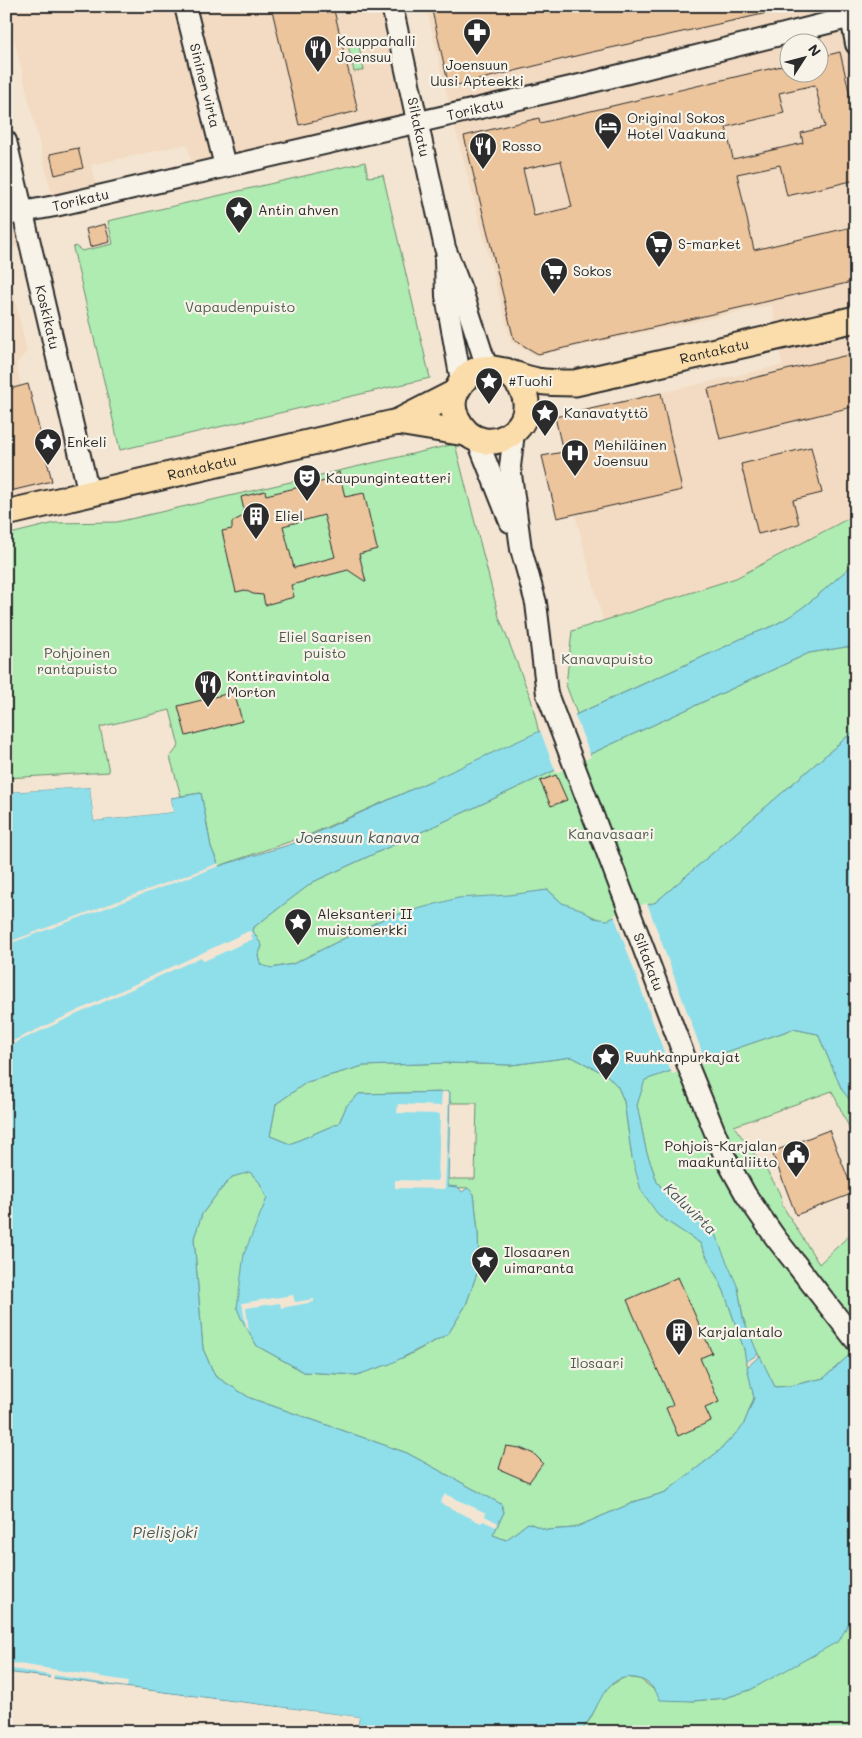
<svg xmlns="http://www.w3.org/2000/svg" width="862" height="1738" viewBox="0 0 862 1738" font-family="Mali,sans-serif">
  <rect width="100%" height="100%" fill="#f4e5d2"/>
  <filter id="ink" filterUnits="userSpaceOnUse"><feTurbulence type="fractalNoise" baseFrequency=".02" numOctaves="2"/><feDisplacementMap in="SourceGraphic" scale="10" xChannelSelector="R" yChannelSelector="G"/><feConvolveMatrix kernelMatrix="1 2 1 2 8 2 1 2 1" color-interpolation-filters="sRGB"/></filter>
  <g filter="url(#ink)">
    <path fill="#f2dbc2" fill-rule="evenodd" d="M6,6H392L417,117L193,168L187,144L91,165L97,190L53,200Z
      M426,6H856V512L851,517L736,578L603,621L575,514L557,518L542,456L563,451L555,417L782,365L772,305L535,356L511,342L450,109ZM790,42H820V72H790Z
      M6,165L24,245L6,249Z
      M6,261L27,351L16,364L47,494L6,503Z"/>
    <path fill="#aeecb2" stroke="#6c8c6e" d="M358,41L364,70L354,72L348,44Z
      M365,162L368,177L383,175L430,378L120,450L73,248L75,246L82,251L113,244L108,221Z
      M455,444L499,617L531,699L539,733L309,835L219,866L211,847L201,793L181,796L170,757L179,746L170,710L100,727L109,772L6,778V535L55,523L117,522Z
      M856,512V562C832,582 809,606 782,621C765,631 745,635 729,645L577,714L566,685L572,631L736,578L851,517Z
      M846,647L856,648V729L656,902L610,924L562,903L548,890L385,918L293,964L272,968L261,966L258,956L262,946L253,932L254,927L313,882L809,653Z
      M793,1029L818,1034L842,1090L856,1107V1142L832,1091L734,1126C745,1143 784,1188 782,1205L819,1264L856,1229V1349L824,1378L790,1386L775,1387L754,1346L743,1318L738,1288L691,1211L670,1198L657,1182L646,1150L637,1105L644,1080Z
      M572,1057L607,1075L618,1087L624,1101L632,1158L659,1216L700,1243L724,1291L744,1349L754,1398L743,1426L719,1451L666,1492L637,1501L574,1528L547,1530L528,1523L506,1540L493,1535L504,1512L501,1504L407,1453L250,1398L215,1376L203,1349L194,1238L202,1214L217,1194L232,1177L249,1171L260,1183L267,1198L237,1308L257,1346L304,1372L357,1375L407,1356L448,1334L466,1305L479,1267L478,1232L474,1194L468,1188L448,1187V1179H475L477,1103H450L449,1092L359,1094L347,1105L339,1123L290,1144L270,1136L276,1104L307,1082L363,1066L448,1063L511,1065Z
      M856,1610V1728L845,1732H579C592,1722 595,1706 603,1693C607,1686 619,1681 625,1677L640,1679L657,1692L693,1701L725,1698L750,1690L795,1663L815,1655Z"/>
    <path fill="#8fdfeb" stroke="#67979e" d="M856,562V648L846,647L809,653L313,882L254,927L253,931L262,946L258,956L261,965L272,968L293,964L385,918L458,898L509,895L548,890L562,903L580,909L594,918L607,920L656,902L856,729V1107L842,1090L818,1034L793,1029L645,1080L637,1105L646,1150L657,1182L670,1198L691,1211L714,1232L738,1288L743,1318L758,1354L746,1362L744,1349L724,1291L700,1243L659,1216L641,1190L632,1158L624,1101L618,1087L607,1075L572,1057L511,1065L448,1063L363,1066L307,1082L276,1104L270,1136L290,1144L339,1123L347,1105L359,1094L450,1092L448,1186L458,1187L462,1192L468,1188L474,1194L478,1232L479,1267L466,1305L448,1334L390,1364L357,1375L304,1372L257,1346L241,1318L237,1308L244,1254L267,1198L260,1183L250,1172L232,1177L217,1194L202,1214L194,1238L203,1349L215,1376L250,1398L407,1453L501,1504L504,1512L493,1535L506,1540L528,1523L547,1530L574,1528L637,1501L666,1492L719,1451L743,1426L754,1398L747,1367L760,1356L775,1387L790,1386L824,1378L856,1349V1610L839,1641L750,1690L725,1698L693,1701L660,1700C656,1689 647,1679 635,1678C601,1672 599,1716 579,1732H357L359,1717L6,1672V792L90,787L94,821L173,812L171,798L201,793L211,847L219,866L292,844L729,645C745,635 765,631 782,621C809,606 832,582 856,562Z"/>
    <path fill="#f4e5d2" d="M574,713L591,757L556,773L540,730Z
      M92,785L96,818L170,810L169,798H171L173,812L94,821L90,787L6,792V790Z
      M219,863V866L6,945V943Z
      M647,903L706,1063L672,1074L614,915Z
      M249,931L254,934L251,935L253,939L204,961L201,957L6,1047V1044Z
      M442,1092H449L445,1189L395,1188V1180L438,1181L440,1114L397,1113L398,1104L441,1106Z
      M293,1295L295,1302L314,1299V1302L281,1308L280,1303L246,1308L249,1332L246,1326L242,1303Z
      M445,1494L486,1513L485,1516L498,1523L496,1527L483,1521L481,1523L440,1503Z
      M6,1662L128,1681L127,1687L54,1675L53,1681L50,1680V1675L6,1668Z
      M134,1689L359,1717L357,1732H355L356,1719L134,1691Z"/>
    <path fill="#edc59d" stroke="#2b2b2b" fill-rule="evenodd" d="M271,6H333L358,111L299,125Z
      M431,6H771L772,12L588,53L449,87Z
      M840,52L856,121V180L787,196L780,165L737,174L754,250L856,226V281L538,354L514,340L464,136L539,118L540,123L790,64V72H820V57ZM815,85L825,127L801,133L803,143L733,159L726,127L784,113L779,93ZM561,161L572,207L534,216L523,169Z
      M78,148L83,168L55,175L50,154Z
      M105,224L110,242L90,247L86,229Z
      M856,353V406L720,439L708,389Z
      M28,384L52,481L6,492V390Z
      M661,393L682,490L557,518L542,456L563,452L555,417Z
      M811,447L822,493L793,500L799,524L758,534L741,464Z
      M339,472L345,497L364,493L377,549L359,554L366,582L348,570L291,585L294,597L265,605L263,595L253,594L245,590L236,592L222,531L232,529V522L245,515L241,497L265,491L266,495L325,481ZM324,515L335,557L294,568L283,526Z
      M234,692L242,721L186,736L178,706Z
      M556,775L567,800L551,806L540,781Z
      M829,1130L854,1193L796,1215L772,1152Z
      M678,1277L712,1353L700,1358L719,1402L705,1408L711,1421L678,1436L666,1408L673,1405L627,1300Z
      M506,1446L520,1448L534,1454L543,1463L529,1482L499,1469Z"/>
    <g fill="none" stroke-linecap="round" stroke-linejoin="round">
      <g stroke="#2b2b2b" stroke-width="24">
        <g id="minor">
          <path id="s1" d="M185,6L225,166"/>
          <path id="s2" d="M392,6L445,248L463,294L487,368"/>
          <path d="M849,6L856,44"/>
          <path id="s3" d="M6,141L89,494"/>
          <path id="s4" d="M6,215L55,206L584,84L856,16"/>
          <path d="M445,260L446,296L461,381"/>
          <path id="s5" d="M514,432L510,467L521,549L536,603L547,694L690,1071L725,1157L746,1195L775,1237L856,1341"/>
          <path d="M477,439L510,522"/>
        </g>
      </g>
      <g stroke="#2b2b2b" stroke-width="29">
        <g id="major">
          <path id="s6" d="M506,371C563,415 484,474 457,419C452,410 452,399 457,390C476,352 507,375 537,381C549,383 563,383 575,383L856,319"/>
          <path d="M398,422L465,433"/>
          <path id="s7" d="M6,513L398,422L455,393"/>
        </g>
      </g>
      <use href="#minor" stroke="#f7f3e8" stroke-width="20"/>
      <use href="#major" stroke="#fbddab" stroke-width="25"/>
    </g>
  </g>
  <defs>
    <g id="pharmacy-pin" transform="scale(1.4375)"><path d="M0 17L-7.5 6A9.5 9.5 0 1 1 7.5 6Z" fill="#2b2b2b" stroke="#f7f3e8"/><path d="M-2-6h4v4h4v4h-4v4h-4v-4h-4v-4h4Z" fill="#fff"/></g>
    <g id="restaurant-pin" transform="scale(1.4375)"><path d="M0 17L-7.5 6A9.5 9.5 0 1 1 7.5 6Z" fill="#2b2b2b" stroke="#f7f3e8"/><path d="M-5-6h1v4h1v-4h1v4h1v-4h1v5L-1.5 .5V6h-2V.5L-5-1ZM5-6V6H3V1.5H1.5Q1.5-4 5-6Z" fill="#fff"/></g>
    <g id="hotel-pin" transform="scale(1.4375)"><path d="M0 17L-7.5 6A9.5 9.5 0 1 1 7.5 6Z" fill="#2b2b2b" stroke="#f7f3e8"/><path d="M-6-4.5h1.5V1H6V5H4.5V3h-9V5H-6ZM-4 0a1.8 1.8 0 1 1 3.6 0ZM.5 0V-2.5h3Q6-2.5 6 0Z" fill="#fff"/></g>
    <g id="sight-pin" transform="scale(1.4375)"><path d="M0 17L-7.5 6A9.5 9.5 0 1 1 7.5 6Z" fill="#2b2b2b" stroke="#f7f3e8"/><path d="M0-6L1.8-2.2L6-1.7L2.9 1.2L3.7 5.4L0 3.3L-3.7 5.4L-2.9 1.2L-6-1.7L-1.8-2.2Z" fill="#fff"/></g>
    <g id="supermarket-pin" transform="scale(1.4375)"><path d="M0 17L-7.5 6A9.5 9.5 0 1 1 7.5 6Z" fill="#2b2b2b" stroke="#f7f3e8"/><path d="M-6-5.5h2.5l.6 2H6L4.5 2H-2.5L-4.4-4H-6ZM-1.5 3.2a1.3 1.3 0 1 0 .1 0ZM3 3.2a1.3 1.3 0 1 0 .1 0Z" fill="#fff"/></g>
    <g id="hospital-pin" transform="scale(1.4375)"><path d="M0 17L-7.5 6A9.5 9.5 0 1 1 7.5 6Z" fill="#2b2b2b" stroke="#f7f3e8"/><path d="M-5-5h3v3.5h4V-5h3V5h-3V1.5h-4V5h-3Z" fill="#fff"/></g>
    <g id="theatre-pin" transform="scale(1.4375)"><path d="M0 17L-7.5 6A9.5 9.5 0 1 1 7.5 6Z" fill="#2b2b2b" stroke="#f7f3e8"/><path d="M-5-5.5Q0-4 5-5.5V0Q5 5 0 6Q-5 5-5 0ZM-3.3-2.5H-1v1.5H-3.3ZM1-2.5H3.3v1.5H1ZM-2.8 1Q0 5.5 2.8 1Z" fill="#fff"/></g>
    <g id="building-pin" transform="scale(1.4375)"><path d="M0 17L-7.5 6A9.5 9.5 0 1 1 7.5 6Z" fill="#2b2b2b" stroke="#f7f3e8"/><path d="M-4-6H4V6H1V3H-1V6H-4ZM-2.5-4.3h1.7v1.8h-1.7ZM.8-4.3h1.7v1.8H.8ZM-2.5-1h1.7V.8h-1.7ZM.8-1h1.7V.8H.8Z" fill="#fff"/></g>
    <g id="civic-pin" transform="scale(1.4375)"><path d="M0 17L-7.5 6A9.5 9.5 0 1 1 7.5 6Z" fill="#2b2b2b" stroke="#f7f3e8"/><path d="M-.6-6.5H3V-4.5H.6V-3L4-1V1h2V6H-6V1h2V-1L-.6-3ZM-1.2 2.5V6h2.4V2.5Z" fill="#fff"/></g>
  </defs>
  <g fill-rule="evenodd">
    <use href="#pharmacy-pin" x="477" y="32"/>
    <use href="#restaurant-pin" x="318" y="49"/>
    <use href="#hotel-pin" x="608" y="126"/>
    <use href="#restaurant-pin" x="483" y="146"/>
    <use href="#sight-pin" x="239" y="210"/>
    <use href="#supermarket-pin" x="659" y="244"/>
    <use href="#supermarket-pin" x="554" y="271"/>
    <use href="#sight-pin" x="489" y="381"/>
    <use href="#sight-pin" x="545" y="413"/>
    <use href="#sight-pin" x="48" y="442"/>
    <use href="#hospital-pin" x="575" y="453"/>
    <use href="#theatre-pin" x="307" y="478"/>
    <use href="#building-pin" x="256" y="516"/>
    <use href="#restaurant-pin" x="208" y="684"/>
    <use href="#sight-pin" x="298" y="922"/>
    <use href="#sight-pin" x="606" y="1057"/>
    <use href="#civic-pin" x="796" y="1154"/>
    <use href="#sight-pin" x="485" y="1260"/>
    <use href="#building-pin" x="679" y="1332"/>
  </g>
  <g text-anchor="middle" stroke-width="4.5" stroke-linejoin="round" paint-order="stroke">
    <g font-size="14" fill="#2b2b2b" stroke="#f7f3e8" text-anchor="start">
      <text x="337" y="46">Kauppahalli<tspan x="337" dy="16">Joensuu</tspan></text>
      <text x="477" y="70" text-anchor="middle">Joensuun<tspan x="477" dy="16">Uusi Apteekki</tspan></text>
      <text x="627" y="123">Original Sokos<tspan x="627" dy="16">Hotel Vaakuna</tspan></text>
      <text x="502" y="151">Rosso</text>
      <text x="258" y="215">Antin ahven</text>
      <text x="678" y="249">S-market</text>
      <text x="573" y="276">Sokos</text>
      <text x="508" y="386">#Tuohi</text>
      <text x="564" y="418">Kanavatyttö</text>
      <text x="67" y="447">Enkeli</text>
      <text x="594" y="450">Mehiläinen<tspan x="594" dy="16">Joensuu</tspan></text>
      <text x="326" y="483">Kaupunginteatteri</text>
      <text x="275" y="521">Eliel</text>
      <text x="227" y="681">Konttiravintola<tspan x="227" dy="16">Morton</tspan></text>
      <text x="317" y="919">Aleksanteri II<tspan x="317" dy="16">muistomerkki</tspan></text>
      <text x="625" y="1062">Ruuhkanpurkajat</text>
      <text x="777" y="1151" text-anchor="end">Pohjois-Karjalan<tspan x="777" dy="16">maakuntaliitto</tspan></text>
      <text x="504" y="1257">Ilosaaren<tspan x="504" dy="16">uimaranta</tspan></text>
      <text x="698" y="1337">Karjalantalo</text>
    </g>
    <g font-size="14" fill="#2b2b2b" stroke="#f7f3e8">
      <text dy="5" stroke="none"><textPath href="#s1" startOffset="82">Sininen virta</textPath></text>
      <text dy="5" stroke="none"><textPath href="#s4" startOffset="481">Torikatu</textPath></text>
      <text dy="5" stroke="none"><textPath href="#s2" startOffset="124">Siltakatu</textPath></text>
      <text dy="5" stroke="none"><textPath href="#s4" startOffset="76">Torikatu</textPath></text>
      <text dy="5" stroke="none"><textPath href="#s3" startOffset="181">Koskikatu</textPath></text>
      <text dy="5" stroke="none"><textPath href="#s6" startOffset="441">Rantakatu</textPath></text>
      <text dy="5" stroke="none"><textPath href="#s7" startOffset="201">Rantakatu</textPath></text>
      <text dy="5" stroke="none"><textPath href="#s5" startOffset="552">Siltakatu</textPath></text>
    </g>
    <g font-size="14" fill="#4c5b4d" stroke="#f7f3e8">
      <text x="240" y="312">Vapaudenpuisto</text>
      <text x="325" y="642">Eliel Saarisen<tspan x="325" dy="16">puisto</tspan></text>
      <text x="77" y="658">Pohjoinen<tspan x="77" dy="16">rantapuisto</tspan></text>
      <text x="607" y="664">Kanavapuisto</text>
      <text x="611" y="839">Kanavasaari</text>
      <text x="597" y="1368">Ilosaari</text>
    </g>
    <g font-size="15" font-style="italic" fill="#44585b" stroke="#f7f3e8">
      <text x="358" y="843">Joensuun kanava</text>
      <text transform="translate(690 1209) rotate(44)" y="5">Kaluvirta</text>
      <text x="165" y="1538">Pielisjoki</text>
    </g>
  </g>
  <rect width="862" height="1738" fill="none" stroke="#f7f3e8" stroke-width="25"/>
  <rect x="12" y="12" width="837" height="1713" fill="none" stroke="#2b2b2b" stroke-width="2" filter="url(#ink)"/>
  <g transform="translate(804 58) rotate(54)"><circle r="24" fill="#f7f3e8" stroke="#a5a39c"/>
  <path d="M0-4L9 19L0 12L-9 19Z" fill="#2b2b2b"/>
  <text y="-8" font-size="14" font-weight="bold" text-anchor="middle" fill="#2b2b2b">N</text>
  </g>
</svg>
